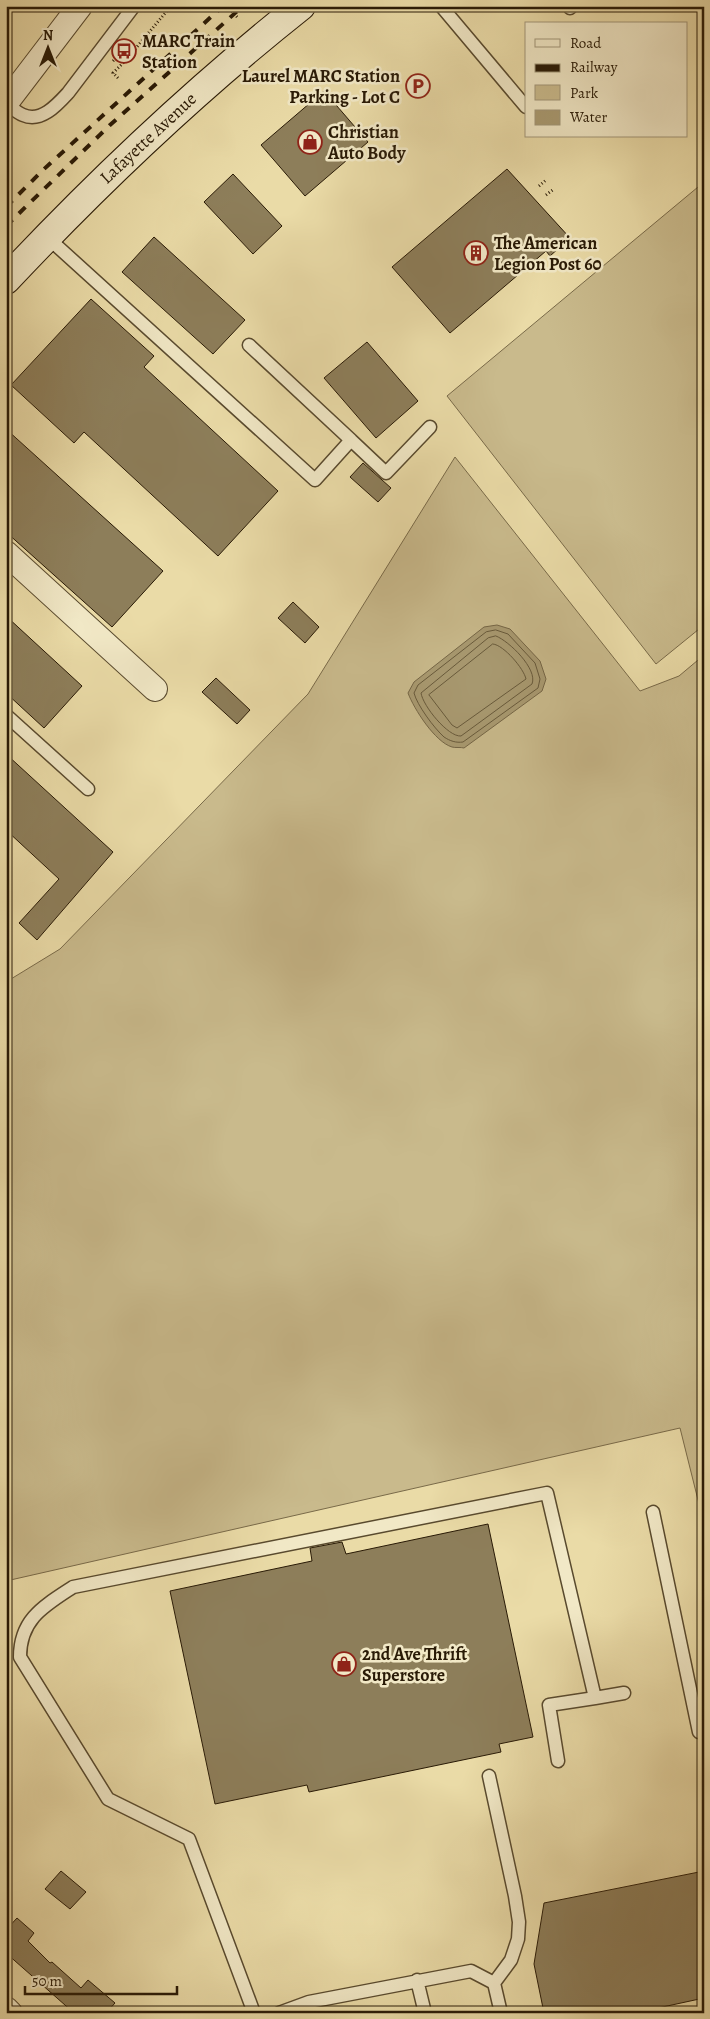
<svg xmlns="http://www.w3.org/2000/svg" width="710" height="2019" viewBox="0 0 710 2019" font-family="Alegreya,serif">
  <rect width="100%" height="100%" fill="#eadba7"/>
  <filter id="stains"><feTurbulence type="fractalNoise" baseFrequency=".004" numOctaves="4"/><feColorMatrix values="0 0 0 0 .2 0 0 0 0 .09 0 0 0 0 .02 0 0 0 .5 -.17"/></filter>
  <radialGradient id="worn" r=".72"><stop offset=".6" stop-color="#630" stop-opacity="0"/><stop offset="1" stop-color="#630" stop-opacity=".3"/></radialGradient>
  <path fill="#c9ba8c" stroke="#796a49" d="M704,182V625L656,664L447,396Z
    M455,457L640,691L679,676L704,655V1524L680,1428L6,1581V982L60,949L308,694Z"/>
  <path fill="#a89970" stroke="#756646" d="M497,625L510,629L540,661L546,679L542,691L464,748C461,747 455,748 452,747C435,742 414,709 408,693L414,682L484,627Z"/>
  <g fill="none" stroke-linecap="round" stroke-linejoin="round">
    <path stroke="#685a3b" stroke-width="1" d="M496,630L508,634L535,663L540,679L538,688L463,742C456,743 450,741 444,737C434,728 417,705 414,693L418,685L486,632Z
      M496,636C509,641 538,669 532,684L461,736C448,737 423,706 421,693L488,638Z
      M493,644C504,645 524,669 526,679L457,728L452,725L429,695Z"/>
  </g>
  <path fill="#8d7e5a" stroke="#291a06" d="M324,91L368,142L305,196L261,145Z
    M507,169L570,238L550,256L546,251L450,333L392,267Z
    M233,174L282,226L253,254L204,202Z
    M154,237L245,320L213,354L122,272Z
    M91,299L154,356L144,367L278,491L218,556L84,432L74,443L11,385Z
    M367,342L418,401L376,438L324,378Z
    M6,429L163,571L112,627L6,532Z
    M363,463L391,488L378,502L350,477Z
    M293,602L319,627L305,643L278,618Z
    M6,616L82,686L44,728L6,693Z
    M216,678L250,710L237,724L202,692Z
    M6,754L113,852L37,940L19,923L59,879L6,830Z
    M488,1524L533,1737L499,1744L501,1752L309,1792L307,1785L215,1804L170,1591L312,1561L310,1548L342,1542L346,1554Z
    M61,1871L86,1892L70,1909L45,1889Z
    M704,1871V1998L635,2013H544L534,1964L544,1903Z
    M17,1918L34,1933L28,1941L50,1963L52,1962L81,1988L88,1980L115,2003L106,2013H74L6,1953V1930Z"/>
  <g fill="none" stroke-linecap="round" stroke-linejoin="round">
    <g stroke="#594a2e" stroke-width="15">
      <path id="lane" d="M441,6L526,107
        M570,8L572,6
        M6,103C11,107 17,113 23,115C41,123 57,105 68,93L134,6
        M47,237L315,480L351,440L386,473L430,427
        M249,345L351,440
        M6,715L88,789
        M653,1512L699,1732
        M595,1698L624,1693
        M489,1776L515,1896L519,1922L518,1939L511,1960L494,1983
        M417,1980L425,2013
        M254,2013L189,1839L108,1799L20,1657C20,1619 44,1606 73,1587L547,1493L595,1698L549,1705L558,1761
        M279,2013L309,2002L471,1971L494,1983L501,2013
        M700,2013L704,2012"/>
    </g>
    <g stroke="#594a2e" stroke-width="26">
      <path id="street" d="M6,103L80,6
        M6,553L155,689
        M6,2009L10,2013"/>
    </g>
    <g stroke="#291a06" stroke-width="30">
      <path id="secondary" d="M6,280C99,181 195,90 301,6"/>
    </g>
    <path stroke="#291a06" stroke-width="3" stroke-dasharray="1 2.5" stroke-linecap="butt" d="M227,6L238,18
      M113,61L115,59L126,60L171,6
      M118,78L113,73L126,60
      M539,186L546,180
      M546,195L554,189"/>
    <use href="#lane" stroke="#f1e8c6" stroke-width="12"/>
    <use href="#street" stroke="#f1e8c6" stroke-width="24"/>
    <use href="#secondary" stroke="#f1e8c6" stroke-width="28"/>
    <path stroke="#291a06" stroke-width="4" stroke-dasharray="9 9" stroke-linecap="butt" d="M6,207L43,170L223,6
      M6,226L110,125L243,6"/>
  </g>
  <defs>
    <g id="bus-ring" transform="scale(1.25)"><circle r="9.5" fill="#f1e8c6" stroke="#8f2418" stroke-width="1.5"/><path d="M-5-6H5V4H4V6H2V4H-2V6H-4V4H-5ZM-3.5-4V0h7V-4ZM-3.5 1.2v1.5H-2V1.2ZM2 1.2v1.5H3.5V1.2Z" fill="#8f2418"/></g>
    <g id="parking-ring" transform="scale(1.25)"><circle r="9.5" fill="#f1e8c6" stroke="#8f2418" stroke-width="1.5"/><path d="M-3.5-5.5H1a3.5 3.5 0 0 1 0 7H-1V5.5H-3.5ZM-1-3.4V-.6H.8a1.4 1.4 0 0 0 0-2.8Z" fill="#8f2418"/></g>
    <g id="shop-ring" transform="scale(1.25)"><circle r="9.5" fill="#f1e8c6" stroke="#8f2418" stroke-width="1.5"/><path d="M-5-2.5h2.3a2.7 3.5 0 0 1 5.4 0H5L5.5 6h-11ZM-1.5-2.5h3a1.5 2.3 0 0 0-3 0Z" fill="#8f2418"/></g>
    <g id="building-ring" transform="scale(1.25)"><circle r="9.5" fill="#f1e8c6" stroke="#8f2418" stroke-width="1.5"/><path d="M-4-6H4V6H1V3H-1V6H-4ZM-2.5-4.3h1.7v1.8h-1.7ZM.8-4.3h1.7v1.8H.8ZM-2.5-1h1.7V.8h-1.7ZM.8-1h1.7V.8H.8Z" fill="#8f2418"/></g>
  </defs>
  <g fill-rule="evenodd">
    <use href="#bus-ring" x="124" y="51"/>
    <use href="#parking-ring" x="418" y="86"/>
    <use href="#shop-ring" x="310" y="142"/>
    <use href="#building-ring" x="476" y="253"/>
    <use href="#shop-ring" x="344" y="1664"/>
  </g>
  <g text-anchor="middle" stroke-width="5" stroke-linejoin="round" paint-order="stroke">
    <g font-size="18" font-weight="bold" fill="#291a06" stroke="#f1e8c6" text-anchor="start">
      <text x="142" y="47">MARC Train<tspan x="142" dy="21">Station</tspan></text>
      <text x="400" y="82" text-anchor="end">Laurel MARC Station<tspan x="400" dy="21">Parking - Lot C</tspan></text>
      <text x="328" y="138">Christian<tspan x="328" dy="21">Auto Body</tspan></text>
      <text x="494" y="249">The American<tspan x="494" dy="21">Legion Post 60</tspan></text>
      <text x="362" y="1660">2nd Ave Thrift<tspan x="362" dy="21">Superstore</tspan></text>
    </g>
    <g font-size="18" fill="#291a06" stroke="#f1e8c6">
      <text transform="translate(148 138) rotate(-43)" y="6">Lafayette Avenue</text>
    </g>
  </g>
  <rect width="710" height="2019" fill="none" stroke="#eadba7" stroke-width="25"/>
  <rect x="8" y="8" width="695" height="2004" fill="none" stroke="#291a06" stroke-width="2.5"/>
  <rect x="12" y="12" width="685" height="1994" fill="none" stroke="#291a06"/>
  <rect x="525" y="22" width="162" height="115" fill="#f1e8c6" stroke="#a19679"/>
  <rect x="535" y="39" width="25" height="8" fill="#f1e8c6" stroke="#a19679"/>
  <text x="570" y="48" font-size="15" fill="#291a06">Road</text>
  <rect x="535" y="64" width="25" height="8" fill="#291a06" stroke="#a19679"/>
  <text x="570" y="72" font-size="15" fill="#291a06">Railway</text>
  <rect x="535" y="85" width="25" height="15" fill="#c9ba8c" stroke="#a19679"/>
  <text x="570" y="98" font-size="15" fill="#291a06">Park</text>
  <rect x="535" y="110" width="25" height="15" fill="#a89970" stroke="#a19679"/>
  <text x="570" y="122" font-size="15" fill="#291a06">Water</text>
  <g transform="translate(48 48)" stroke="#f1e8c6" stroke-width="4" paint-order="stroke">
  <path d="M0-4L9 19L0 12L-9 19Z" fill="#291a06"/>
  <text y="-8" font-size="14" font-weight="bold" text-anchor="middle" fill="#291a06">N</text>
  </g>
  <path d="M25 1986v8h152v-8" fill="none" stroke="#291a06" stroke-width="2.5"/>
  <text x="32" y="1986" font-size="15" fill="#291a06" stroke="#f1e8c6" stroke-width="4" paint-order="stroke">50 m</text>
  <rect width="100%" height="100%" filter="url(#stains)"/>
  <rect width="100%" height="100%" fill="url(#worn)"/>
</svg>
